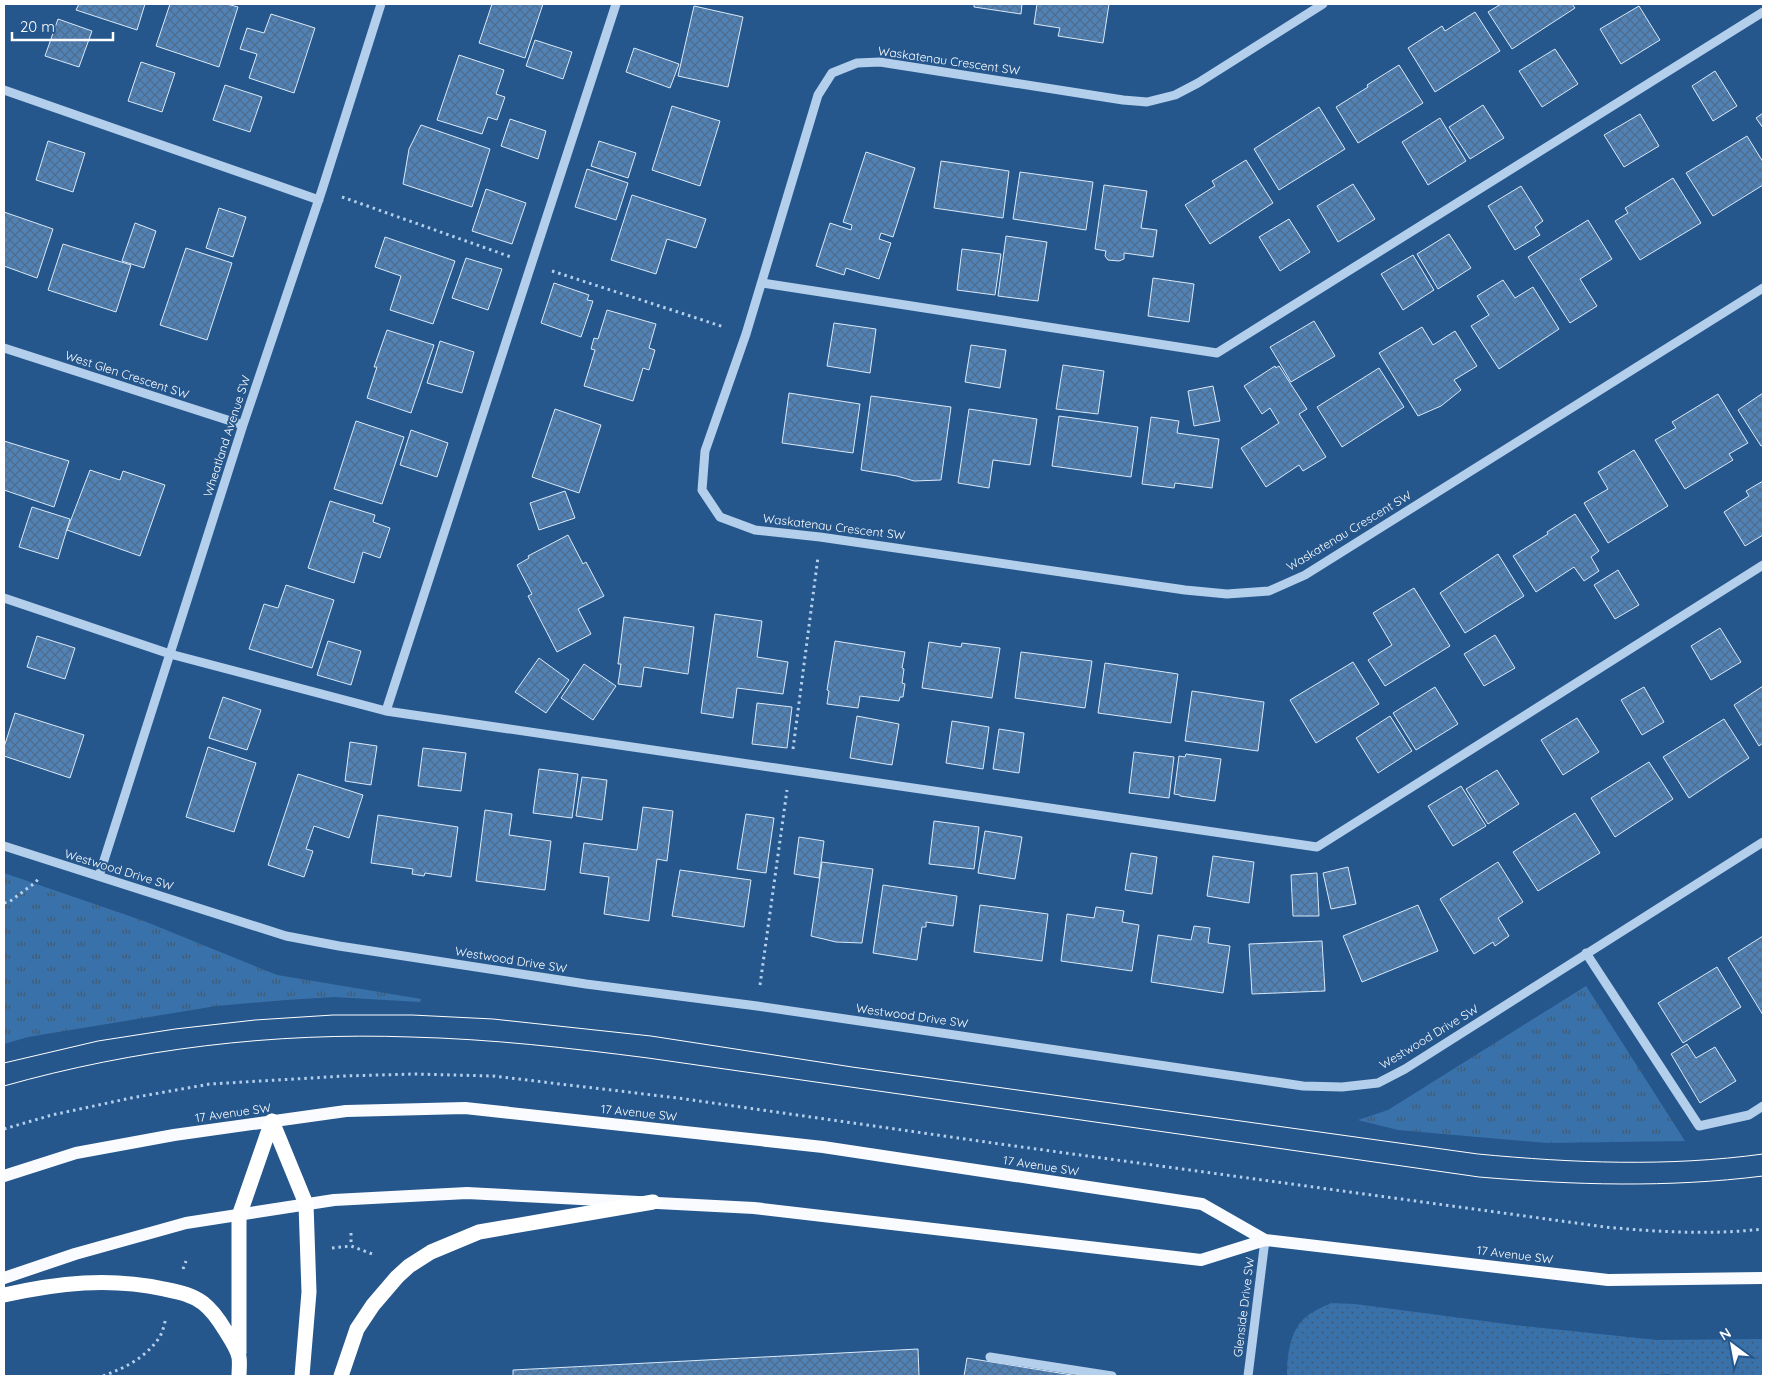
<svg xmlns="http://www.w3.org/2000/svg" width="1767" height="1380" viewBox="0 0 1767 1380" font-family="Quicksand,sans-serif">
  <defs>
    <pattern id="grass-tufts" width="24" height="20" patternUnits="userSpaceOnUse" patternTransform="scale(1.25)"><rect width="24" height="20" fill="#3971aa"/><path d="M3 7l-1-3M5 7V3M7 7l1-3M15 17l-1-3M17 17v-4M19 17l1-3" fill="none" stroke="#445b72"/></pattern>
    <pattern id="park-dots" width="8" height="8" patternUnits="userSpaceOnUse" patternTransform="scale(1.25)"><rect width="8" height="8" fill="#3971aa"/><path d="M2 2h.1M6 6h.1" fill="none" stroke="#445b72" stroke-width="1.8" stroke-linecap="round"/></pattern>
    <pattern id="building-cross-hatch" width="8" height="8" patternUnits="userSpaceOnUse" patternTransform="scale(1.25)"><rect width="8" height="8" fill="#5182b6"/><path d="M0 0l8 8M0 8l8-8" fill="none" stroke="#4f6c8c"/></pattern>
  </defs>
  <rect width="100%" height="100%" fill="#25578d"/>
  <path fill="url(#grass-tufts)" d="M4,873L144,921L277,975L421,999L420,1002L334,997L286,1000L216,1006L28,1037L4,1044Z
    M1586,986L1685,1141L1547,1143L1398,1130L1358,1120L1388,1110Z"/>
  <path fill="url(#park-dots)" d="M1331,1303L1355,1304L1514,1325L1657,1340L1763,1339V1376H1674L1669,1374L1642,1376H1287C1287,1360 1289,1335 1301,1322C1308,1313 1321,1308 1331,1303Z"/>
  <path fill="url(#building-cross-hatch)" stroke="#d9e9f8" d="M79,4H145L137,30L76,10Z
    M170,4H227L238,7L219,67L156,46Z
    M492,4H543L525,58L479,43Z
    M974,4H1022L1021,14L974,7Z
    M1037,4H1109L1103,43L1058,36L1060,28L1034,24Z
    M1501,4H1572L1575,8L1512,49L1488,12Z
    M694,6L743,17L728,87L678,76Z
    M1639,6L1660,40L1621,64L1600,29Z
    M1475,12L1500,51L1435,92L1408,48L1442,26L1445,31Z
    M271,14L315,28L294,93L249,78L257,54L240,49L247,28L264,33Z
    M58,19L92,31L79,67L45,56Z
    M535,40L572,52L563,79L526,66Z
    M634,48L679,64L670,88L626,72Z
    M1555,49L1578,84L1542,107L1519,71Z
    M459,55L504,70L496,94L505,97L497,120L488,117L482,134L437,120Z
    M141,62L175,73L162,112L128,101Z
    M1399,65L1423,103L1358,143L1336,107L1368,87L1367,85Z
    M1715,71L1737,106L1713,121L1692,86Z
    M225,85L262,97L250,132L213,120Z
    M1483,105L1504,138L1470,159L1449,127Z
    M672,106L720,121L700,186L652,170Z
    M1319,107L1345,149L1279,190L1254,149Z
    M1763,113V128L1756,118Z
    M1640,114L1659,146L1624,167L1604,135Z
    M1440,118L1466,161L1428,185L1402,142Z
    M510,119L546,131L538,159L501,146Z
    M421,125L490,149L472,207L403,184L409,149Z
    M1747,136L1763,162V185L1713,216L1686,173Z
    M48,141L85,153L73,192L36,180Z
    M599,141L636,153L628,178L591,166Z
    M866,152L915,168L893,237L881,233L879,239L891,243L879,279L846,268L844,275L816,266L830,223L851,230L852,225L843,222Z
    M1246,160L1273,203L1210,244L1185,205L1215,186L1212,181Z
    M941,161L1009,171L1003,218L934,208Z
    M587,169L628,183L616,220L575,207Z
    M1020,172L1093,182L1086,230L1013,219Z
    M1673,178L1701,223L1640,260L1615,221L1628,213L1625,208Z
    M1353,184L1375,219L1338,242L1317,206Z
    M1104,185L1147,191L1141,228L1157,230L1153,257L1124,253V259L1119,261L1108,260L1105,256L1106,251L1095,249Z
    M1521,186L1543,221L1535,227L1540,235L1515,250L1488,206Z
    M486,189L526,203L512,244L472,231Z
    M632,195L706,219L696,248L667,239L656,274L611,260Z
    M219,208L246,217L233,257L206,248Z
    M4,212L53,229L37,278L4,266Z
    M1289,219L1310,252L1280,271L1259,237Z
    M1588,220L1612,259L1580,279L1597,306L1570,323L1528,257Z
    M135,223L156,231L144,268L122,261Z
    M1449,234L1471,268L1438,289L1417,254Z
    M1006,236L1047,242L1038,301L998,296Z
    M385,237L455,261L433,324L390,310L401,276L375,267Z
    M63,244L131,265L116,312L48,290Z
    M186,248L232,263L207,340L160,325Z
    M962,249L1001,254L995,295L957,290Z
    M1413,255L1434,290L1403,310L1381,274Z
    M466,258L502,269L488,310L452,298Z
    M1153,278L1194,284L1189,322L1148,316Z
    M1503,280L1515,298L1533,287L1559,329L1499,369L1471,326L1489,315L1477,296Z
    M554,283L589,295L587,300L593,301L581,337L541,323Z
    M607,310L656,324L649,348L655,350L649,370L643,368L633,401L584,386L595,350L591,349L594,338L598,339Z
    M1314,321L1335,356L1291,382L1270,347Z
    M834,323L876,329L870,373L827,366Z
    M1422,327L1433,345L1455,331L1477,366L1454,380L1461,390L1441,406L1418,416L1379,353Z
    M387,330L434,345L411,413L367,398L377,367H374Z
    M440,341L474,352L462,393L427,383Z
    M971,345L1006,350L1000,388L965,382Z
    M1063,365L1104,371L1098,414L1056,409Z
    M1275,366L1276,368L1279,366L1307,409L1299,414L1326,457L1303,471L1299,465L1266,487L1241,448L1279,423L1270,408L1262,414L1244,386Z
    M1379,368L1404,407L1342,447L1317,407Z
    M1213,386L1220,421L1194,426L1188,391Z
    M789,393L860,404L853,453L782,443Z
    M1763,393V445L1761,446L1738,410Z
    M1718,394L1748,443L1729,454L1733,460L1685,489L1655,440L1676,428L1672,422Z
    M871,396L951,407L941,480L914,481L897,476L861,470Z
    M555,409L601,425L579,493L532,477Z
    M969,409L1037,419L1030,465L993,460L989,488L958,483Z
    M1059,416L1138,427L1131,477L1052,466Z
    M1151,417L1179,421L1177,433L1219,439L1212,488L1175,483L1174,488L1142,484Z
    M356,421L404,437L382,504L334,489Z
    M411,430L448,443L437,477L400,465Z
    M4,441L69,461L54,507L4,490Z
    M1634,450L1668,506L1608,543L1584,503L1608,489L1598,472Z
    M90,470L120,480L123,471L165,485L140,556L67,530Z
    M1763,481V535L1745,546L1724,512L1749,496L1746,491Z
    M565,491L575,518L539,530L530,503Z
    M330,501L375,515L373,522L390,528L380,558L363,552L354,583L308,568Z
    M32,507L70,519L58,559L19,547Z
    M1575,514L1599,551L1591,557L1599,571L1584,581L1574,567L1536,592L1513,556L1548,534L1547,532Z
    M568,535L583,564L586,562L604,596L578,609L591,634L557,652L528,596L532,594L517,565L529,558L528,556Z
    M1498,554L1524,596L1465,633L1440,593Z
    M1618,570L1639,605L1615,619L1594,585Z
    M286,585L334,600L312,668L249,649L264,604L278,608Z
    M1414,588L1450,646L1385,686L1368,660L1392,645L1373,613Z
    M715,614L762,621L757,657L788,662L783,694L737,688L733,718L701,713Z
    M624,617L694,627L688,674L644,667L641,687L618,684L621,664H618Z
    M1720,628L1741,662L1711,680L1691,646Z
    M1495,635L1515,668L1484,686L1464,654Z
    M37,636L75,648L65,679L27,667Z
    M328,641L361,651L351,685L317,675Z
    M835,641L905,652L902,668L904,669L902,683L905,684L903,697H900L899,701L860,696L858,708L827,704L829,691L827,690Z
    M929,642L961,647L962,643L1000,648L992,698L922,688Z
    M1021,652L1092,661L1085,708L1015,698Z
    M539,658L569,680L546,713L515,692Z
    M1353,662L1379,704L1316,743L1290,700Z
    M1105,663L1178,674L1171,723L1098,713Z
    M584,664L616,686L593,720L561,698Z
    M1763,686V743L1759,746L1734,705Z
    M1435,687L1458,724L1416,750L1393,713Z
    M1644,687L1664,722L1642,735L1621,700Z
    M1192,691L1264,702L1258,751L1185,741Z
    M223,697L261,710L247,750L209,738Z
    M757,703L792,707L787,748L752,744Z
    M15,713L84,735L70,778L4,756V747Z
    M857,716L899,724L892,765L850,758Z
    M1390,716L1412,751L1378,773L1356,738Z
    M1577,718L1599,752L1563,775L1541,740Z
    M1724,719L1749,758L1689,798L1663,757Z
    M952,721L989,727L983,769L946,763Z
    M999,729L1024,733L1019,773L993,769Z
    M350,742L377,746L371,785L345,781Z
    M208,747L256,763L234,832L186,817Z
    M423,748L466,753L461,791L418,786Z
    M1134,752L1174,757L1169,798L1129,793Z
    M1186,754L1221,759L1215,801L1180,796V795L1174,794L1179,756L1185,757Z
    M1649,762L1673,799L1615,837L1591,798Z
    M539,769L578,774L572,818L533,813Z
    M1497,770L1519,804L1488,824L1466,789Z
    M298,774L363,795L349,838L314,826L306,849L313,851L304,877L268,865Z
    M582,777L607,780L602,820L576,816Z
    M1461,786L1486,826L1453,846L1428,806Z
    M643,807L673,811L667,861L657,859L649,921L604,914L609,877L580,873L584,843L637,850Z
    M485,810L512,814L509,835L551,841L545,890L476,881Z
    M1575,813L1600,853L1538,891L1513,852Z
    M746,814L774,818L766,873L737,869Z
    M378,815L458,827L451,877L425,873L424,876L412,874L413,869L371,863Z
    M934,821L979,827L974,869L929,864Z
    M985,831L1022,837L1015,879L978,873Z
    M799,837L824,841L819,878L794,874Z
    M1131,853L1157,857L1152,894L1125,890Z
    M1213,856L1254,862L1249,903L1207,896Z
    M822,862L873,869L862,943L836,942L811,936Z
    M1498,862L1523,902L1498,918L1509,936L1495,946L1493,942L1474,954L1440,899Z
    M1348,867L1356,904L1331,909L1323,873Z
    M680,870L751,880L744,927L672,916Z
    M1317,873L1319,916H1293L1291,875Z
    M883,885L957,896L953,926L926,922V927H922L917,960L873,953Z
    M980,905L1048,914L1042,961L974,952Z
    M1418,905L1438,951L1362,982L1343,936Z
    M1096,907L1124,911L1122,922L1139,925L1132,971L1061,961L1067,914L1094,918Z
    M1194,926L1210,928L1208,943L1230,946L1223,993L1151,982L1158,935L1191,940Z
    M1763,936V1015L1728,958Z
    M1322,941L1325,991L1252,994L1249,944Z
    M1717,967L1741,1007L1683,1043L1658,1003Z
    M1687,1044L1696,1058L1715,1047L1736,1081L1700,1103L1671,1054Z
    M918,1349L919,1376H513V1370Z
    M967,1358L1078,1376H964Z"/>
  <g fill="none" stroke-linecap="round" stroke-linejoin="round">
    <path stroke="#b4cfeb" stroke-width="3" stroke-dasharray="2.5 4" stroke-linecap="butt" d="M342,197L511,257
      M552,271L724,327
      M793,749L818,557
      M4,903L9,902L36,882L38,879
      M760,985L787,790
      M4,1129L52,1115L131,1098L210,1084L345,1076L415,1074L493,1076L678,1098L1000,1144L1605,1227C1658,1232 1711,1235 1763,1229
      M351,1233V1246
      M332,1248L351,1246L375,1255
      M183,1269L186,1261
      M103,1376C125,1368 145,1358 159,1338C163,1332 164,1325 166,1318"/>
    <path stroke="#b4cfeb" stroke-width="9" d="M1323,4L1198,83L1175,95L1147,102L1123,100L880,62L857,63L832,73L818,95L746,334L705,451L702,490L720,517L755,530L820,537L1185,590L1227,594L1269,591L1305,575L1763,288
      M4,90L319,200
      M762,283L1217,353L1763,12
      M4,348L243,425
      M4,598L170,654L386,711L1317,847L1763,565
      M386,711L616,4
      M4,846L286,936L339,946L586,984L757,1006L1303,1086L1342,1087L1378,1083L1405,1069L1763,842
      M99,876L243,425L322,190L381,4
      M1586,953L1699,1126L1749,1115L1763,1106
      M990,1357L1112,1376
      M1248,1376L1265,1240"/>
    <path stroke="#f9fbff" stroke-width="12" d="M4,1176L76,1153L174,1135L346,1111L465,1108L823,1147L1202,1204L1265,1240L1608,1280L1763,1278
      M4,1278L75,1254L186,1223L334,1200L467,1193L754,1208L1201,1260L1265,1240"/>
    <path stroke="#fff" stroke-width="15" d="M272,1121L306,1204L309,1292L302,1376
      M4,1295C58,1283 109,1277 164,1289C178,1292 191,1294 203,1303C212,1310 219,1320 225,1330C230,1338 237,1348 239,1357C240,1363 239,1370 239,1376
      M239,1353V1216L272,1121
      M341,1376L357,1329L373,1305L397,1277L409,1266L431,1252L479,1232L653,1202"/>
    <path stroke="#fff" stroke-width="1" d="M4,1063L98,1041L175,1029L255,1020L333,1015H412L493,1019L651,1036L852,1067L1478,1154C1573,1163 1668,1167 1763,1154
      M4,1086C135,1049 275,1032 411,1037C491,1039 570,1048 648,1058L1479,1177C1575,1185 1667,1188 1763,1176"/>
  </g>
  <g text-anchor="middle" stroke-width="4" stroke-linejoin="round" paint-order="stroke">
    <g font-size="12" fill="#fff" stroke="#25578d">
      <text transform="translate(949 61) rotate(8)" y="4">Waskatenau Crescent SW</text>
      <text transform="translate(127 375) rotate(18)" y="4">West Glen Crescent SW</text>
      <text transform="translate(227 436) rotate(-72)" y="4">Wheatland Avenue SW</text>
      <text transform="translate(834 527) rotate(7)" y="4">Waskatenau Crescent SW</text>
      <text transform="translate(1349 531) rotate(-31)" y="4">Waskatenau Crescent SW</text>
      <text transform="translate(119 870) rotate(17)" y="4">Westwood Drive SW</text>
      <text transform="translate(511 960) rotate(9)" y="4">Westwood Drive SW</text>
      <text transform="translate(912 1016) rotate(8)" y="4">Westwood Drive SW</text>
      <text transform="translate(1429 1037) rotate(-31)" y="4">Westwood Drive SW</text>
      <text transform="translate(233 1113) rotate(-8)" y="4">17 Avenue SW</text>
      <text transform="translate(639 1113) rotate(6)" y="4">17 Avenue SW</text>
      <text transform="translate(1041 1166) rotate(9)" y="4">17 Avenue SW</text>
      <text transform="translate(1515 1255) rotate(7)" y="4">17 Avenue SW</text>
      <text transform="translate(1244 1307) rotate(-83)" y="4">Glenside Drive SW</text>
    </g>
  </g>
  <rect width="1767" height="1380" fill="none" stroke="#ffffff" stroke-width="10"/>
  <g transform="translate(1732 1345) rotate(328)" stroke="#25578d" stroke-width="4" paint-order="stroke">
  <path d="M0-4L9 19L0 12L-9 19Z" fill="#ffffff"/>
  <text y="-8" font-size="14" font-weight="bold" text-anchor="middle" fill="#ffffff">N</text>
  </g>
  <path d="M12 32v8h101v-8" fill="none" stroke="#ffffff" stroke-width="2.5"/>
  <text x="20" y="32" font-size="15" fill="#ffffff" stroke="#25578d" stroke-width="4" paint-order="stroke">20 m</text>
</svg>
